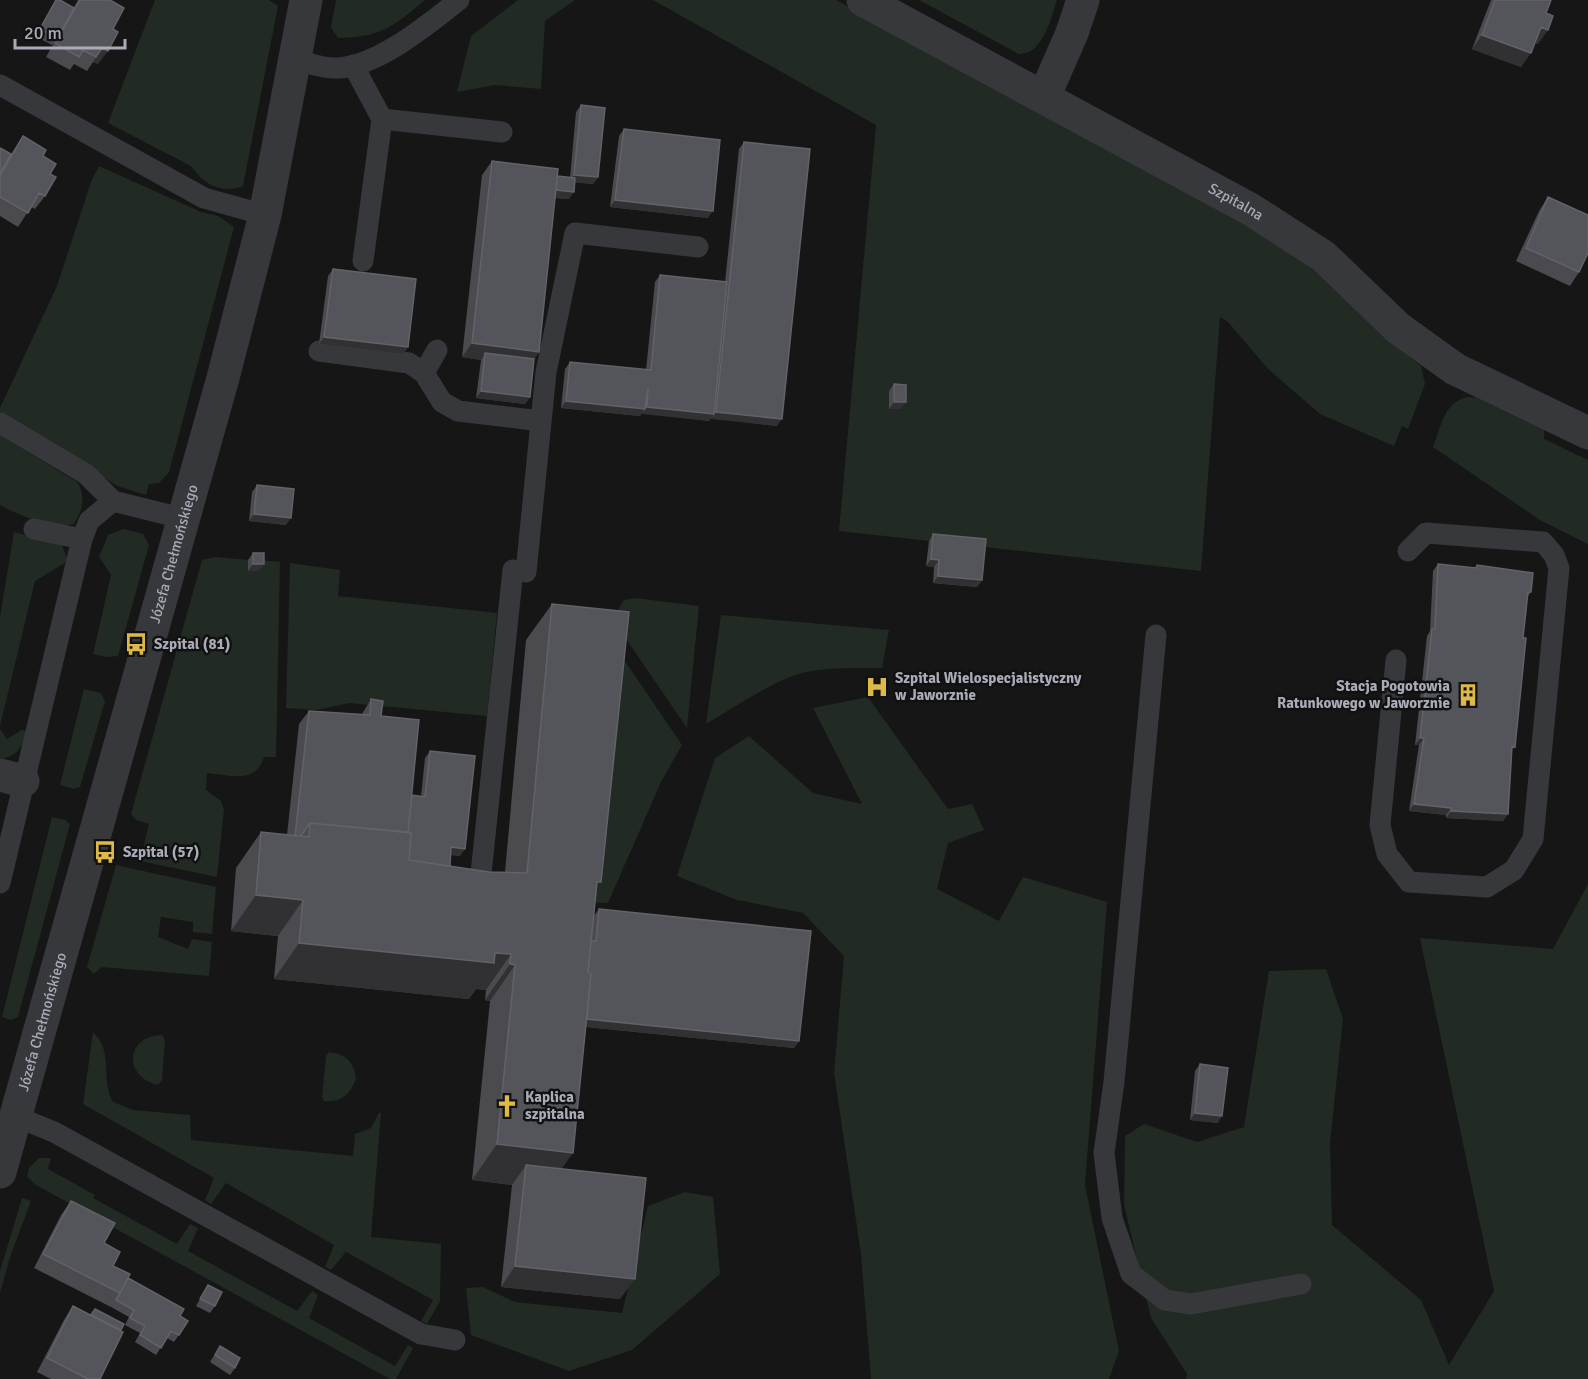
<svg xmlns="http://www.w3.org/2000/svg" width="1588" height="1379" viewBox="0 0 1588 1379" font-family="Signika,sans-serif">
  <rect width="100%" height="100%" fill="#161617"/>
  <path fill="#222a24" d="M155,0H269L278,6L243,186C221,194 204,185 191,166L108,123Z
    M336,0H425C393,27 381,37 338,38L331,27Z
    M518,0H575L545,21L541,89L495,85L457,92L471,36Z
    M653,0H836L1239,218L1308,265L1379,332L1421,366L1425,384L1408,429L1402,426L1394,446L1320,414L1269,370L1228,322L1220,317L1201,571L839,531L876,125Z
    M919,0H1057C1051,18 1043,55 1019,54Z
    M99,166L201,212L218,216L234,227L169,472L159,483L149,484L146,495L117,486L68,453L0,413V408L57,286L91,182Z
    M1468,397L1477,398L1544,430V439L1588,460V544L1540,520L1433,447C1441,427 1444,401 1468,397Z
    M0,435L77,482C86,493 83,513 73,524C54,531 17,514 0,505Z
    M123,529L143,534L149,545L118,656L106,657L93,654L111,575L99,557L108,535Z
    M14,532L62,545L68,561L35,581L0,726V617Z
    M215,557L248,560V571L259,560L280,562L276,757H264C255,785 232,775 207,773L206,790L221,801L224,809L217,877L140,861L149,824L136,820L131,814L202,560Z
    M290,563L340,570L338,596L497,613L487,716L349,703L316,710L286,708Z
    M635,598L699,606L687,728L620,630C616,618 616,611 624,600Z
    M721,615L889,630L882,668C855,668 828,667 802,673C776,679 730,710 706,724Z
    M614,645L682,745L661,782L608,903L583,902Z
    M84,689L101,693L105,701L80,787L74,789L60,785Z
    M868,697L948,809L972,804L984,830L948,843L937,889L999,921L1023,877L1107,902L1085,1185L1119,1351L1109,1379H871L861,1254L834,1073L844,956L803,913L737,900L677,876L715,758L749,736L813,793L862,804L813,708Z
    M0,729L7,739L22,730L27,731C22,747 17,757 0,759Z
    M52,817L65,820L70,824L18,1017L11,1020L2,1017Z
    M116,865L216,887L212,934L193,932V922L161,917L158,937L188,949L192,939L212,942L209,976L102,967L94,974L87,967Z
    M1588,884V1379H1186L1187,1374L1151,1318L1124,1205L1125,1136L1144,1124L1197,1142L1244,1127L1269,971L1326,969L1343,1019L1330,1143L1332,1225L1421,1300L1449,1365L1494,1291L1420,938L1553,949Z
    M93,1032C114,1051 100,1078 113,1102L133,1110L190,1115L191,1140L353,1156L355,1134L371,1128L379,1113H381L371,1237L441,1244L440,1301L427,1324L421,1321L433,1300L346,1252L331,1270L325,1267L334,1245L226,1183L211,1204L205,1200L214,1178L83,1104Z
    M162,1035L165,1040L162,1080L158,1085C123,1077 125,1036 162,1035Z
    M329,1052C346,1054 354,1062 356,1079C350,1094 342,1103 324,1101L322,1097L326,1056Z
    M39,1158H51L48,1169L95,1195L93,1198L177,1244L190,1224L198,1228L188,1251L297,1311L312,1291L318,1295L309,1318L395,1366L408,1345L413,1348L396,1379H390L36,1185L27,1177L29,1168Z
    M685,1192L713,1197L720,1274L632,1350L569,1371L471,1335L466,1288L483,1287L515,1302L622,1313L648,1206Z
    M22,1198L31,1201L10,1257L0,1293V1271Z"/>
  <g fill="none" stroke-linecap="round" stroke-linejoin="round">
    <path stroke="#37383c" stroke-width="21" d="M296,60C309,63 324,69 338,68C378,66 429,24 459,0
      M353,65L382,119L363,261
      M0,85L204,198L265,215
      M382,119L502,132
      M437,350L424,373L442,402L458,411L541,421
      M319,351L409,363L424,373
      M0,423L86,474L113,501
      M34,529L82,539
      M526,572L546,372L575,233L698,247
      M1156,635L1114,1082L1104,1153L1112,1218L1131,1274L1165,1300L1191,1304L1301,1284
      M1396,660L1380,825L1387,854L1409,882L1487,887L1514,870L1533,839L1559,568L1554,555L1543,542L1426,533L1408,551
      M0,883L82,539L89,521L113,501L185,519
      M480,883L513,570
      M17,1117L54,1132L421,1334L455,1340"/>
    <g stroke="#37383c" stroke-width="33">
      <path id="s1" d="M863,0L1250,209L1323,256L1398,328L1455,369L1588,433"/>
      <path d="M1044,97L1072,33L1083,0"/>
      <path d="M0,775L23,781"/>
    </g>
    <path stroke="#37383c" stroke-width="33" id="s2" d="M0,1172L223,378L265,215L306,0"/>
  </g>
  <path fill="#4a4a4f" d="M56,0L74,7L78,0H110L113,29L98,64L93,62L87,71L74,64L70,70L46,57L55,41L52,45L35,36Z
    M1491,0H1551L1546,13L1538,44L1535,43L1521,67L1472,49Z
    M581,105L598,177L593,184L575,182L569,199L555,198L539,352L534,359L530,397L525,404L476,398L481,360L462,357L482,175L492,161L557,176L570,178L576,112Z
    M624,129L708,218L610,207L619,136Z
    M23,136L43,156L50,174L45,196L35,209L31,207L18,227L0,216V148L11,154Z
    M744,142L777,426L711,418L709,421L642,413L640,416L561,408L565,369L570,362L646,370L655,282L660,275L725,282L739,149Z
    M1548,197L1579,272L1570,286L1516,261L1539,211Z
    M333,269L408,347L403,354L319,344L328,276Z
    M894,384L901,409H889V391Z
    M257,485L286,525L249,521L252,492Z
    M933,534L982,580L977,587L933,583L934,567L926,566L929,541Z
    M253,553L259,571H248V560Z
    M1438,564L1475,568L1477,565L1531,592L1527,597L1512,752L1508,814L1503,821L1446,818V815L1409,811L1419,745H1415L1427,636L1430,631L1433,571Z
    M552,604L596,888L591,941L594,916L599,909L799,1041L794,1048L586,1027L562,1169L620,1299L501,1287L512,1185L472,1180L490,1001L485,1000L486,990L476,989L469,999L274,979L278,936L231,931L236,868L261,832L287,835L299,724L309,711L362,714L371,699L381,716L412,795L421,796L425,758L430,751L460,856L451,855L450,866L489,872H505L526,640Z
    M1200,1064L1218,1123L1190,1120L1195,1071Z
    M71,1201L104,1243L113,1266L128,1278L180,1316L179,1335L174,1342L167,1338L156,1355L135,1342L140,1333L125,1325L129,1317L111,1307L34,1268L61,1215Z
    M208,1285L215,1306L210,1313L196,1306Z
    M73,1306L90,1315L95,1309L100,1379H51L37,1372L64,1320Z
    M220,1346L235,1368L230,1375L210,1362Z"/>
  <path fill="#313134" d="M1541,27L1548,30L1538,44L1531,41Z
    M1482,35L1531,53L1521,67L1472,49Z
    M102,48L108,51L98,64L93,62Z
    M574,175L598,177L593,184L569,182Z
    M552,190L574,192L569,199L547,197Z
    M615,200L713,211L708,218L610,207Z
    M324,337L408,347L403,354L319,344Z
    M472,343L539,352L530,366L485,353L481,360L462,357Z
    M481,391L530,397L525,404L476,398Z
    M566,401L645,409L640,416L561,408Z
    M894,402H906L901,409H889Z
    M647,407L714,414L709,421L642,414Z
    M716,412L782,419L777,426L711,419Z
    M254,514L291,518L286,525L249,521Z
    M931,559L939,560L934,567L926,566Z
    M253,564H264L259,571H248Z
    M938,576L982,580L977,587L933,583Z
    M1420,738H1424L1419,745H1415Z
    M1414,804L1451,808L1446,815L1409,811Z
    M1451,811L1508,814L1503,821L1446,818Z
    M451,847L465,849L460,856L447,854Z
    M256,895L303,900L278,936L231,931Z
    M299,943L495,953L511,954L486,990L476,989L469,999L274,979Z
    M510,964L515,965L490,1001L485,1000Z
    M572,1018L799,1041L794,1048L567,1025Z
    M1195,1113L1222,1116L1218,1123L1190,1120Z
    M497,1144L573,1153L548,1188L526,1165L512,1185L472,1180Z
    M515,1266L635,1279L620,1299L501,1287Z"/>
  <path fill="#54555a" stroke="#626268" stroke-width="1.5" d="M56,0H60L74,8L57,38L40,29Z
    M80,0H110L124,8L113,29L118,32L108,51L102,48L96,57L83,50L79,57L55,43Z
    M1495,0H1551L1546,13L1553,16L1548,30L1541,27L1531,53L1482,35Z
    M581,105L605,108L598,177L574,175Z
    M624,129L720,140L713,211L615,200Z
    M23,136L46,150L43,156L56,164L50,174L56,177L45,196L39,193L28,213L0,197V176Z
    M744,142L810,149L782,419L716,412Z
    M0,148L11,154L0,174Z
    M492,161L558,169L539,352L472,343Z
    M557,176L575,178L574,192L556,190Z
    M1548,197L1588,215V253L1579,272L1526,248Z
    M333,269L416,279L408,347L324,337Z
    M660,275L727,282L714,414L647,407L648,388L645,409L566,401L570,362L651,370Z
    M485,353L534,359L530,397L481,391Z
    M894,384L906,385V402H894Z
    M257,485L294,489L291,518L254,514Z
    M933,534L986,539L982,580L938,576L939,560L931,559Z
    M253,553H264V564H253Z
    M1438,564L1476,568L1477,565L1533,573L1531,592H1528L1523,638H1526L1515,747L1512,746L1508,814L1451,811V808L1414,804L1424,738H1420L1432,629H1435Z
    M552,604L629,612L601,882H597L588,972L591,974L573,1153L497,1144L515,965L510,964L511,954L495,953L494,963L299,943L303,900L256,895L261,832L309,837L310,823L411,833L409,860L489,872L527,873Z
    M371,699L383,701L381,716L419,720L408,832L310,823L301,836H295L309,711L370,715Z
    M430,751L475,756L465,849L451,847L450,866L409,860L411,833L408,832L412,795L425,797Z
    M599,909L811,931L799,1041L587,1019L591,974L588,972L591,941H596Z
    M1200,1064L1228,1068L1222,1116L1195,1113Z
    M526,1165L646,1178L635,1279L515,1266Z
    M71,1201L115,1223L104,1243L120,1252L113,1266L130,1274L120,1293L43,1254Z
    M128,1278L184,1309L180,1316L188,1321L179,1335L171,1331L161,1348L140,1335L145,1326L130,1318L134,1310L116,1300L120,1293Z
    M208,1285L222,1292L215,1306L200,1299Z
    M73,1306L123,1332L100,1379H88L47,1358Z
    M95,1309L124,1324L121,1330L91,1315Z
    M220,1346L240,1358L235,1368L215,1355Z"/>
  <defs>
    <g id="bus-bare" transform="scale(1.8)"><path d="M-5-6H5V4H4V6H2V4H-2V6H-4V4H-5ZM-3.5-4V0h7V-4ZM-3.5 1.2v1.5H-2V1.2ZM2 1.2v1.5H3.5V1.2Z" fill="#dfb947" stroke="#111112" stroke-width="2.5" paint-order="stroke"/></g>
    <g id="hospital-bare" transform="scale(1.8)"><path d="M-5-5h3v3.5h4V-5h3V5h-3V1.5h-4V5h-3Z" fill="#dfb947" stroke="#111112" stroke-width="2.5" paint-order="stroke"/></g>
    <g id="building-bare" transform="scale(1.8)"><path d="M-4-6H4V6H1V3H-1V6H-4ZM-2.5-4.3h1.7v1.8h-1.7ZM.8-4.3h1.7v1.8H.8ZM-2.5-1h1.7V.8h-1.7ZM.8-1h1.7V.8H.8Z" fill="#dfb947" stroke="#111112" stroke-width="2.5" paint-order="stroke"/></g>
    <g id="church-bare" transform="scale(1.8)"><path d="M-1.2-6h2.4v3.5h3.3v2.4h-3.3V6h-2.4V-.1h-3.3v-2.4h3.3Z" fill="#dfb947" stroke="#111112" stroke-width="2.5" paint-order="stroke"/></g>
  </defs>
  <g fill-rule="evenodd">
    <use href="#bus-bare" x="136" y="644"/>
    <use href="#hospital-bare" x="877" y="687"/>
    <use href="#building-bare" x="1468" y="695"/>
    <use href="#bus-bare" x="105" y="852"/>
    <use href="#church-bare" x="507" y="1106"/>
  </g>
  <g text-anchor="middle" stroke-width="5" stroke-linejoin="round" paint-order="stroke">
    <g font-size="15" fill="#a9acb6" stroke="#111112">
      <text dy="5" stroke="none"><textPath href="#s1" startOffset="424">Szpitalna</textPath></text>
      <text dy="5" stroke="none"><textPath href="#s2" startOffset="642">Józefa Chełmońskiego</textPath></text>
      <text dy="5" stroke="none"><textPath href="#s2" startOffset="156">Józefa Chełmońskiego</textPath></text>
    </g>
    <g font-size="15" font-weight="bold" fill="#a9acb6" stroke="#111112" text-anchor="start">
      <text x="154" y="649">Szpital (81)</text>
      <text x="895" y="683">Szpital Wielospecjalistyczny<tspan x="895" dy="17">w Jaworznie</tspan></text>
      <text x="1450" y="691" text-anchor="end">Stacja Pogotowia<tspan x="1450" dy="17">Ratunkowego w Jaworznie</tspan></text>
      <text x="123" y="857">Szpital (57)</text>
      <text x="525" y="1102">Kaplica<tspan x="525" dy="17">szpitalna</tspan></text>
    </g>
  </g>
  <path d="M15 39v9h110v-9" fill="none" stroke="#a9acb6" stroke-width="3"/>
  <text x="24" y="39" font-size="18" fill="#a9acb6" stroke="#111112" stroke-width="4.5" paint-order="stroke">20 m</text>
</svg>
